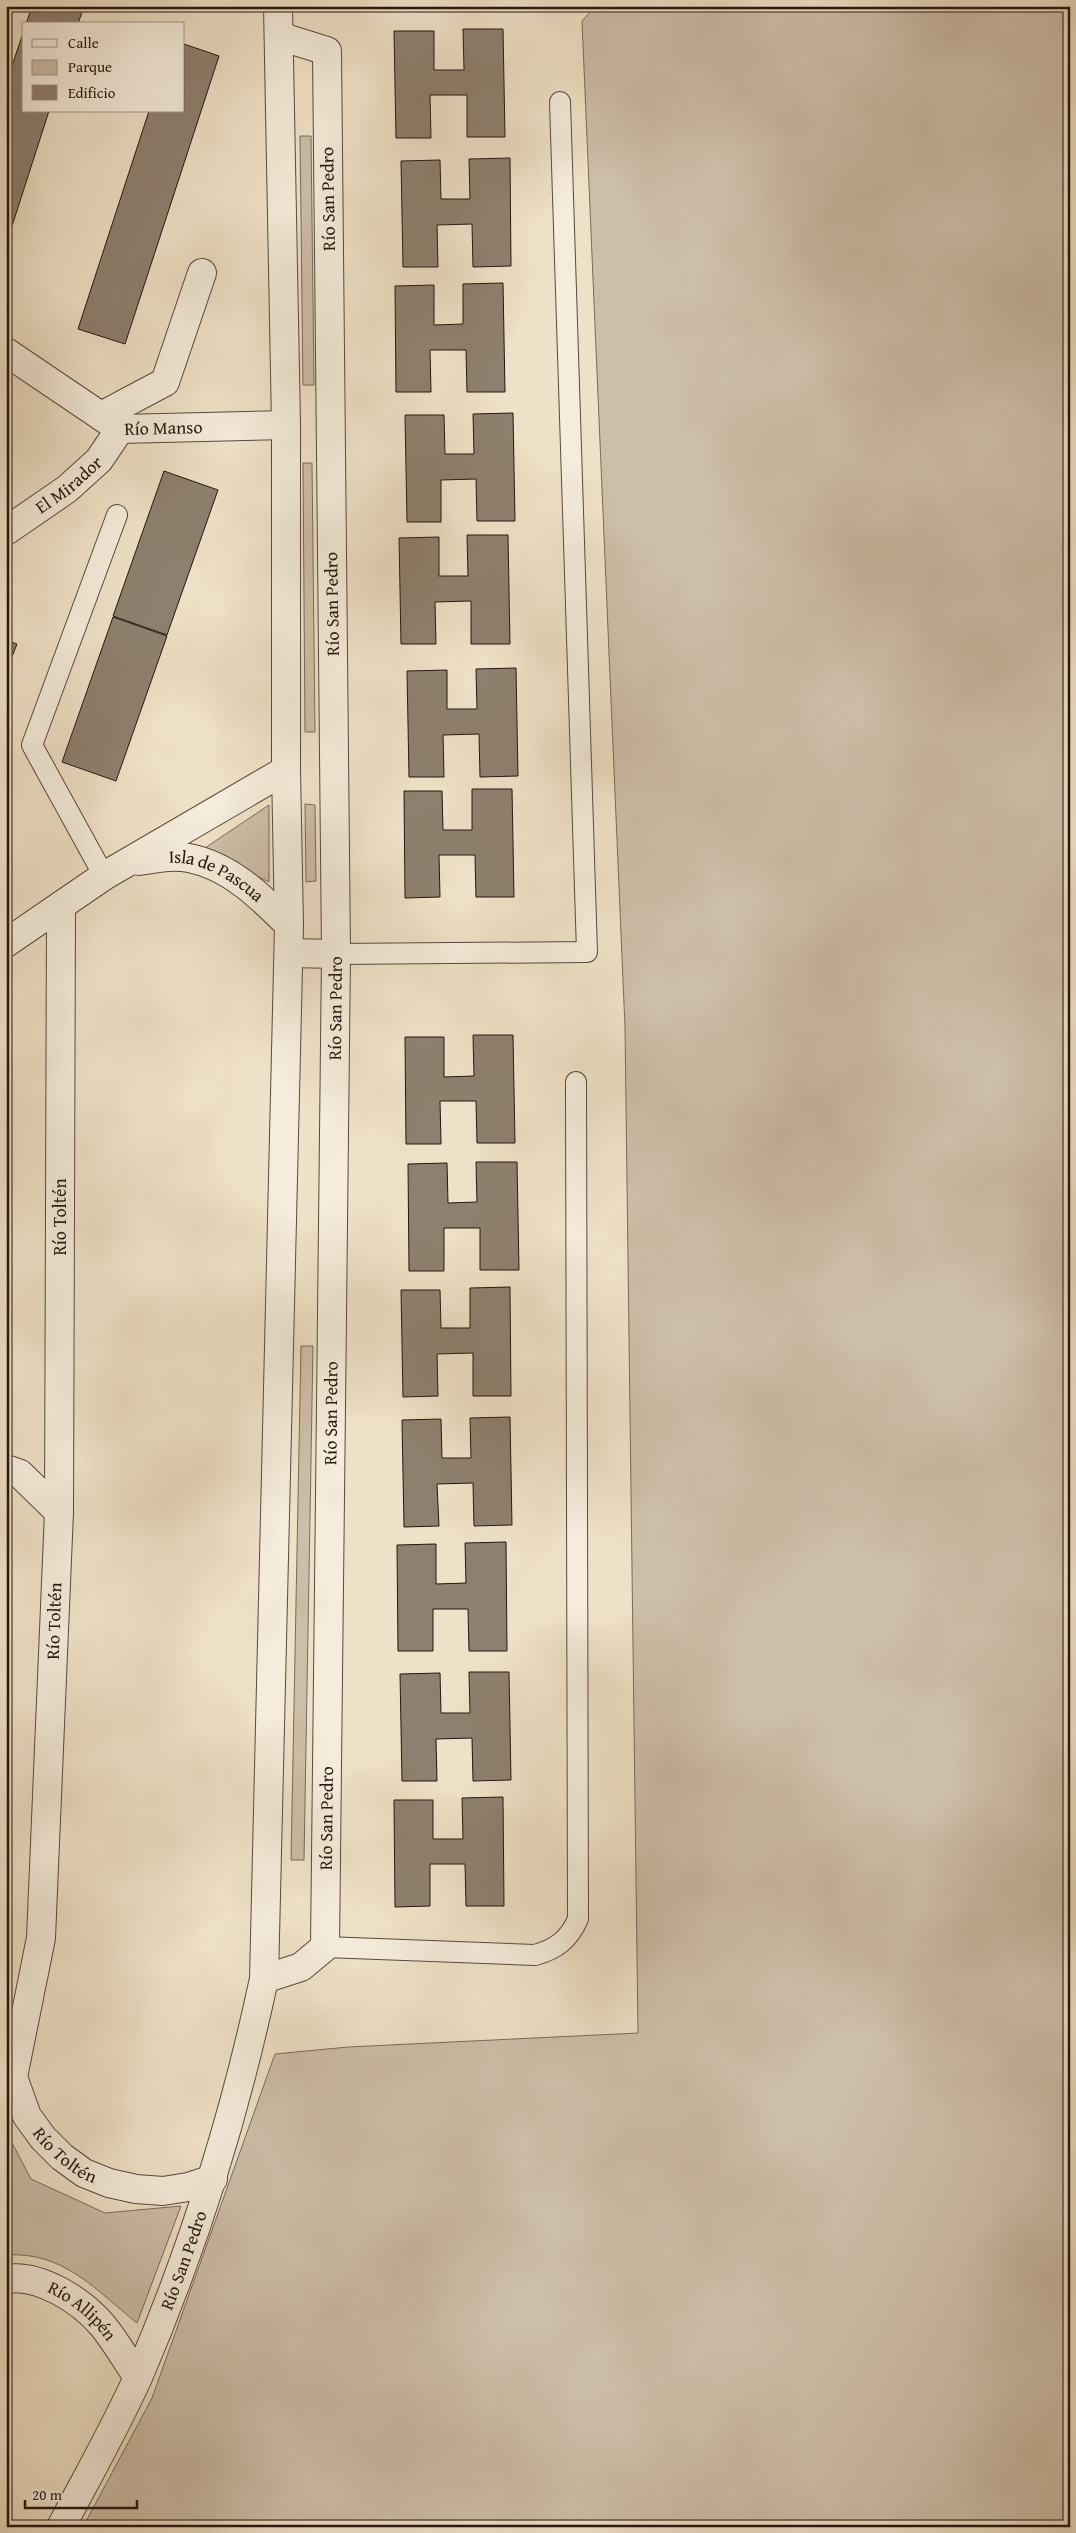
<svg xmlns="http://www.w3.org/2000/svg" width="1076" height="2533" viewBox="0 0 1076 2533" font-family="'Gentium Book Plus',serif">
  <rect width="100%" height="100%" fill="#efe1c7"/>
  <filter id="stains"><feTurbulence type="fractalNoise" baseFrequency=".004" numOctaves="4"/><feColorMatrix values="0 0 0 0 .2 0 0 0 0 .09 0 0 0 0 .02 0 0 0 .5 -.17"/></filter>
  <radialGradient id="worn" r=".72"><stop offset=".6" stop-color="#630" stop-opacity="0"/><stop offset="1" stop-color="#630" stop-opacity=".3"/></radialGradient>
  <path fill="#cdbea8" stroke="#796a5c" d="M596,6H1070V2527H83L152,2398L275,2054L348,2047L638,2033L625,1027L582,21Z
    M300,136H311L314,385H303Z
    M303,463H312L315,732H305Z
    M305,804L315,805L316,881L306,882Z
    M269,805V882L202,850Z
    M301,1346H313L304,1860H291Z
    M12,2143L31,2179L105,2213L181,2206L137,2323C96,2290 63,2251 6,2255V2154Z"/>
  <path fill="#8e806f" stroke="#25160f" d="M32,6H84L78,24H26Z
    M463,29H503L505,137H467V95H430L431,138H396L394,31H434V70H464Z
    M24,30V111H49L12,226L6,224V84Z
    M184,44L219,56L125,344L78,329L149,111H184Z
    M510,158L511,266L473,267L472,224L437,225L438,267H403L401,161L440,160L441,199H470L469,159Z
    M503,283L505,392H467L466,350H430L431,392H396L395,286L434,285V325L463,324V284Z
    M513,413L515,521H477L476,479L441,480V522H407L405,415H444L445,454H474L473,414Z
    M164,471L218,490L167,635L113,616Z
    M467,535H508L510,644H471V601L435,602L436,644H401L399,538L439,537V576H468Z
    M113,617L167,636L116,781L62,762Z
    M6,640L17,644L6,672Z
    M516,668L518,776L480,777L479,734L443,735L444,777H409L407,671L447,670V709H477L476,669Z
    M472,789H512L514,897H476L475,855H439L440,897L405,898L404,791H442L443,830H472Z
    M473,1035H513L515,1143H477L476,1101H440L441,1144H406L405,1037H444V1077L474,1076Z
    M476,1162H517L519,1270H480V1228H444V1271H409L408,1164L447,1163L448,1203L477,1202Z
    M510,1287L511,1396H473V1353L437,1354L438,1396L403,1397L401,1290H440L441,1328H470V1288Z
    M510,1417L512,1525L474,1526L473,1483L437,1484L439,1526L404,1527L402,1420L441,1419L442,1458H471L470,1418Z
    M506,1542L507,1651H469L468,1609H433V1651H398L397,1545L436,1544V1584L466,1583L465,1543Z
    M469,1672H509L511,1780L473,1781L472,1738L436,1739L437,1781H402L400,1674L440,1673L441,1713H470Z
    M503,1797L504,1906H466L465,1864H430V1906L395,1907L394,1800H433V1839H463L462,1798Z"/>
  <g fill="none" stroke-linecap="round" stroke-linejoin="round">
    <g stroke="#58493d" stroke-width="22">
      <path id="service" d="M104,876L32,745L117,515
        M336,954L587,952L560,102
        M325,1947L535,1955C557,1949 569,1939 578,1919L576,1082"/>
    </g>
    <g stroke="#58493d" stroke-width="30">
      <g id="minor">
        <path id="s1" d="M6,352L120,429L286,425"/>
        <path d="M101,416L165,382L202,273"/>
        <path id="s2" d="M6,531L67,489L99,460L120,429"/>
        <path id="s3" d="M139,861C156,858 172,855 189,858C230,866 261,897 289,925"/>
        <path id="s4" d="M61,907L59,1512L41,1938L13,2077L27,2116L43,2138L62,2157L84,2173L109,2183L136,2189L163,2191L188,2187L213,2179"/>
        <path d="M6,943L104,876L286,770"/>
        <path d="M289,953L336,954"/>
        <path d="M6,1469L20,1474L59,1512"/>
        <path id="s5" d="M264,1979L301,1967L325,1947L336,954L327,51L279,36"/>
        <path id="s6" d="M6,2279C39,2273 82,2301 103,2326C116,2342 126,2360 138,2377"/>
        <path id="s7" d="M61,2527C87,2477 116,2427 139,2375C194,2247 235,2115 264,1979L289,925L286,770V425L278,6"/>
      </g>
    </g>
    <use href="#service" stroke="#f5ecdb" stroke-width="20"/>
    <use href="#minor" stroke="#f5ecdb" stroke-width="28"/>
  </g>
  <g text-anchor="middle" stroke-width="5" stroke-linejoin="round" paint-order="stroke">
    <g font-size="18" fill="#25160f" stroke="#f5ecdb">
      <text transform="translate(328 199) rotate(-91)" y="6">Río San Pedro</text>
      <text dy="6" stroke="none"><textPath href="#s1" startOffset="181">Río Manso</textPath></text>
      <text dy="6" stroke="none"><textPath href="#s2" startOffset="78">El Mirador</textPath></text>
      <text transform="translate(332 604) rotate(-91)" y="6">Río San Pedro</text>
      <text dy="6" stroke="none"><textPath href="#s3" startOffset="82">Isla de Pascua</textPath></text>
      <text dy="6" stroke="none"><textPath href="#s5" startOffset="1009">Río San Pedro</textPath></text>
      <text transform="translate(60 1217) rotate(-90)" y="6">Río Toltén</text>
      <text dy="6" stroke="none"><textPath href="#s5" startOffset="604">Río San Pedro</textPath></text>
      <text transform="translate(54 1621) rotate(-88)" y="6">Río Toltén</text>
      <text dy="6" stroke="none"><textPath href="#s5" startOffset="199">Río San Pedro</textPath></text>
      <text dy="6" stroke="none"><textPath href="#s4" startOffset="1270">Río Toltén</textPath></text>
      <text dy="6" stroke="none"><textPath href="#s7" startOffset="294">Río San Pedro</textPath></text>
      <text dy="6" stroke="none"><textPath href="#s6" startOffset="86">Río Allipén</textPath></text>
    </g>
  </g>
  <rect width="1076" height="2533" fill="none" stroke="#efe1c7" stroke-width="25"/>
  <rect x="8" y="8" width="1061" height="2518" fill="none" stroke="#25160f" stroke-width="2.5"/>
  <rect x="12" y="12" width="1051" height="2508" fill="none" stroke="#25160f"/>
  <rect x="22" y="22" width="162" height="90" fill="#f5ecdb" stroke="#a29689"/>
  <rect x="32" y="39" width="25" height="8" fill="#f5ecdb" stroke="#a29689"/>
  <text x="68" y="48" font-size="15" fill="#25160f">Calle</text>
  <rect x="32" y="60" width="25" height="15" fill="#cdbea8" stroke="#a29689"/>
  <text x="68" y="72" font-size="15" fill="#25160f">Parque</text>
  <rect x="32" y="85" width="25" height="15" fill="#8e806f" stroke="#a29689"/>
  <text x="68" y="98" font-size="15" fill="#25160f">Edificio</text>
  <path d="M25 2500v8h112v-8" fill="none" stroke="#25160f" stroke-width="2.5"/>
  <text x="32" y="2500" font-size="15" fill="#25160f" stroke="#f5ecdb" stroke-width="4" paint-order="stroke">20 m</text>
  <rect width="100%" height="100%" filter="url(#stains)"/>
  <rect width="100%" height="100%" fill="url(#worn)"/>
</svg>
